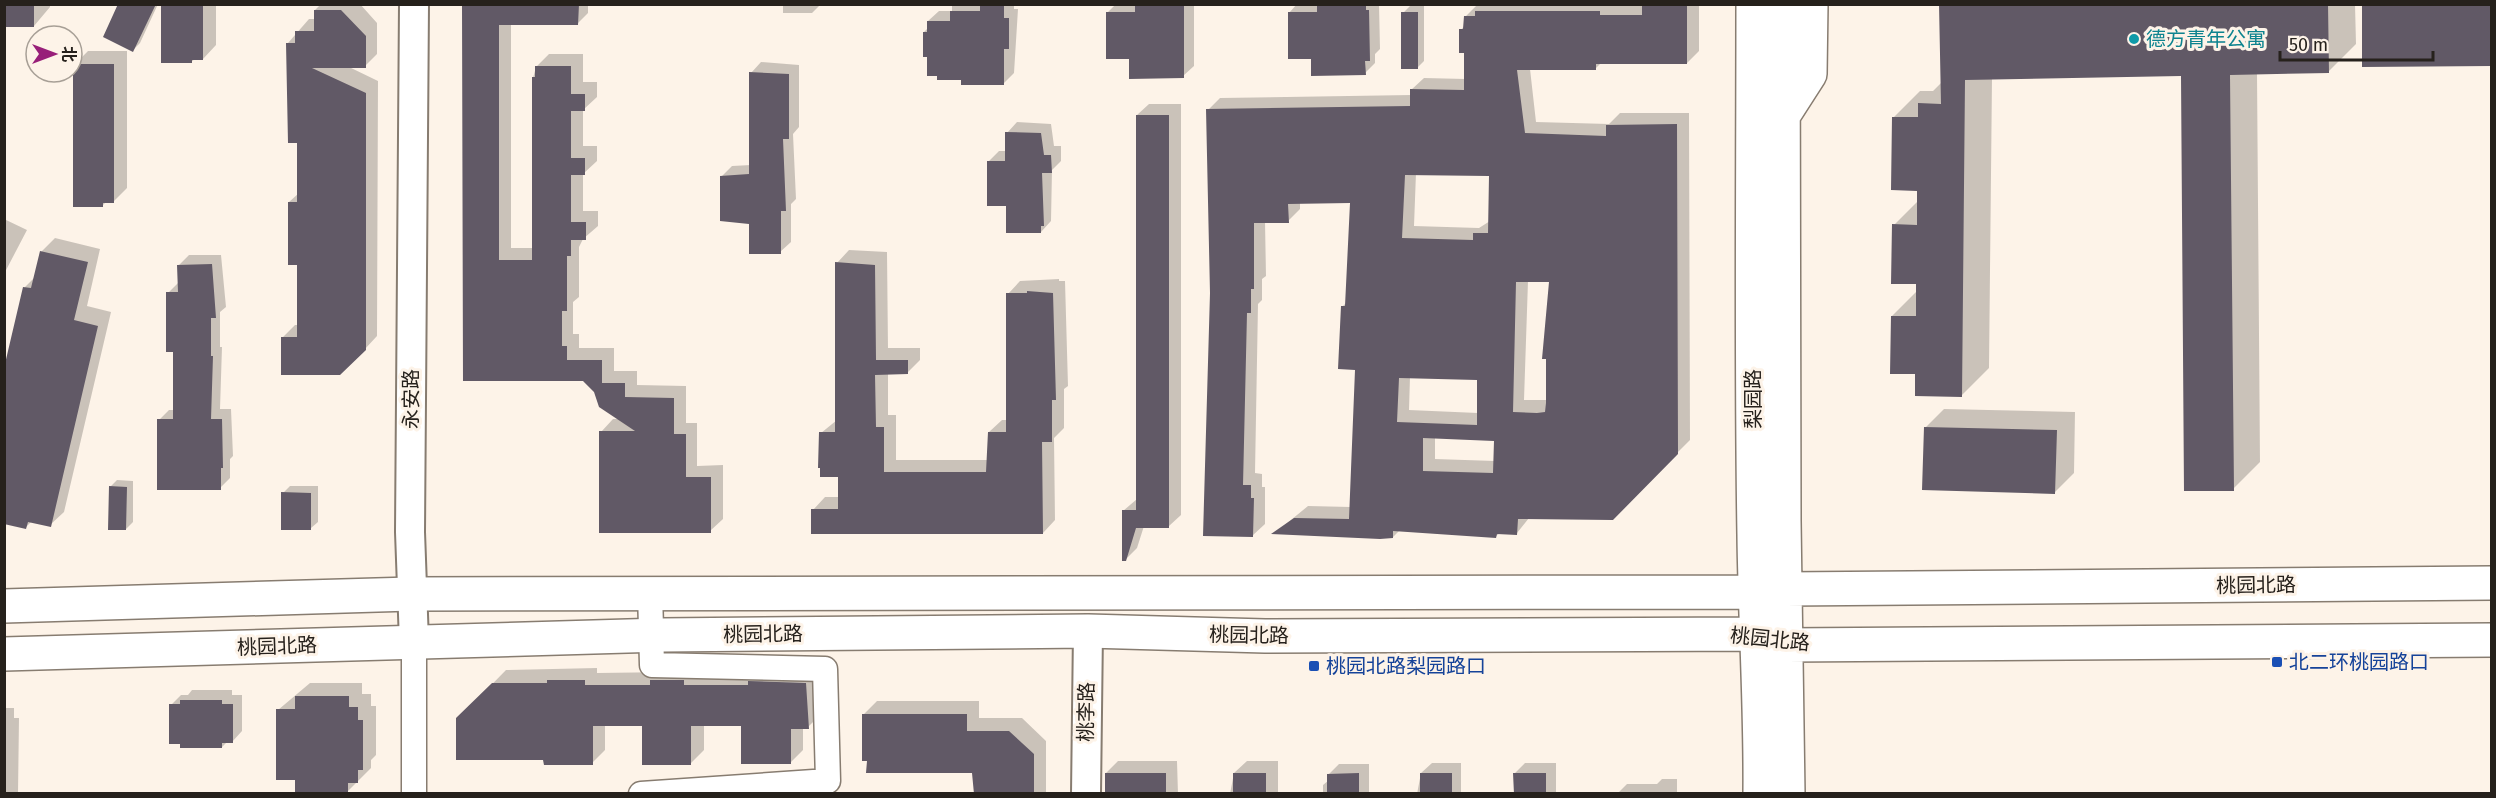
<svg xmlns="http://www.w3.org/2000/svg" width="2496" height="798" viewBox="0 0 2496 798" font-family="'Fira Sans','Noto Sans SC',sans-serif">
  <rect width="100%" height="100%" fill="#fdf3e8"/>
  <path fill="#0003" fill-rule="evenodd" d="M7,4H50V7L34,26Z
    M120,4H158L140,43L133,50Z
    M163,4H216V45L203,59H195L191,62Z
    M321,4H360L377,23V54L365,66H347L378,81L377,336L365,349L283,337L295,325H299V264L289,202L299,193V141L288,43L309,19H315V10Z
    M464,4H511V248H534L533,78L536,67L549,54H583V82H597V97L583,110V146H597V161L583,174V211H598V226L583,239L579,247V297L573,302V334H579V348H614V371H637V385L686,386V423H697V466L723,465V519L710,531L601,432L613,419H620L584,380H465Z
    M530,4H588V13L578,23Z
    M783,4H821L812,13H783Z
    M952,4H1014V9H1018L1014,73L1004,83L962,79L928,55L924,32L928,28V21L939,11H952Z
    M1116,4H1194V66L1183,76L1131,58L1107,13Z
    M1297,4H1379L1380,49L1375,54V63L1365,73L1313,57L1289,13Z
    M1699,4V51L1687,63H1601L1596,68L1530,69L1536,122L1609,124L1620,113H1689L1690,440L1612,518H1529L1517,533H1500L1496,536L1400,530L1393,537L1275,533L1308,506L1351,507L1357,369L1342,307L1347,302L1352,201L1300,202V209L1288,221H1265L1266,276L1262,279V300L1258,304L1255,473L1262,474V487H1265V524L1252,536L1205,535L1211,293L1208,110L1220,98L1411,95V90L1424,78L1466,79V51L1461,30L1465,25V17L1477,5ZM1416,173L1490,174V221L1479,228L1414,226ZM1528,281H1550L1547,400H1524ZM1410,377L1478,379V413L1409,410ZM1435,437L1496,439L1495,461L1435,459Z
    M1941,4H2355L2356,44L2328,72L2257,73L2260,462L2233,489L2182,74L1992,78L1989,368L1962,395L1916,373L1892,316L1917,291V283L1894,225L1919,200V189L1893,118L1920,91H1933L1942,82Z
    M1410,6H1424V61L1417,68L1403,13Z
    M4,28H5L4,165Z
    M88,51H127V188L113,202H106L103,205L74,65Z
    M761,62L799,65V127L793,134L796,199L791,204V242L780,252L751,222L721,177L732,166L751,165V73Z
    M1149,104H1181V515L1169,526H1144L1137,548L1125,560L1123,511L1137,499V115Z
    M1017,122L1051,124L1054,146H1061V161L1052,170L1051,221L1041,232L1008,204L988,162L999,151H1007V133Z
    M4,219L27,230L4,274Z
    M55,238L100,249L87,306L111,312L64,512L50,525L32,521L26,527L25,287L35,277L41,252Z
    M849,250L887,252L888,348H920V360L907,373H888V415H896V460H988L989,432L1002,420H1008V294L1020,281L1059,279V281H1065L1068,386L1064,389V428L1054,438L1055,520L1043,533L813,510L825,497H840V475L821,433L837,420V263Z
    M189,255H221L226,307L220,312V347H222L220,409H231L233,456L230,459V478L220,488L159,420L169,410H175V351L168,293L178,283L179,265Z
    M1944,409L2075,412L2074,473L2055,492L1925,428Z
    M117,480L133,481V522L126,529L110,487Z
    M290,486H318V522L311,528L283,493Z
    M597,668V673L819,670L821,714L808,727H803V750L790,763L743,725H704V750L691,763L644,725H605V750L592,763L545,758L458,719L506,670Z
    M310,683H362V694H371V706H376V755L371,760V768L347,792L296,779L278,710Z
    M192,690H232V695H242V731L232,742H227L222,747L171,705L181,695H188Z
    M877,701H979V718H1022L1046,741V794H976L973,772L868,759L864,714Z
    M4,708H14V718H19L18,794H4Z
    M1118,761H1177L1178,794H1106V773Z
    M1247,761H1278V794H1230L1234,773Z
    M1432,763H1461V794H1417L1421,773Z
    M1525,763H1556V794H1514L1515,773Z
    M1339,764H1369V794H1323V785L1329,780V774Z
    M1662,779H1677V794H1594L1619,792L1627,784H1657Z"/>
  <path fill="#615966" fill-rule="evenodd" d="M6,4H34V27H6Z
    M118,4H156L133,52L103,37Z
    M161,4H203V60H192V63H161Z
    M462,4H579L578,25H499V260H532V77H535V66H571V94H585V111H571V158H585V175H571V222H586V240H571V256H567V311H562V346H567V360H602V383H625V397L674,398V434H686V477H711V533H599V431H635L599,407L594,392L583,381H463Z
    M980,4H1004V18H1009V49H1004V85H961V80H937V76H927V57H923V32H927V21H950V11H980Z
    M1135,4H1184V78L1129,79V59H1106V12H1135Z
    M1317,4H1366V10H1369L1370,61H1365L1366,75L1311,76V59H1288V12H1317Z
    M1642,4H1687V64H1596V70H1517L1525,133L1606,136V125L1677,124L1678,454L1613,520L1518,519L1517,535L1497,534L1496,538L1393,531V538L1380,539L1271,534L1294,518L1349,519L1355,370L1338,369L1341,306H1345L1350,203L1288,204L1289,223H1254V289H1251V313H1247L1243,485H1251V498H1254L1253,537L1203,536L1210,293L1206,109L1410,106V89L1464,90V53H1459V29H1463L1464,16H1475V11H1600V15H1642ZM1405,175L1489,176L1488,233H1473V240L1402,238ZM1516,282H1549L1542,359H1546V403L1545,412L1537,413L1513,412ZM1399,378L1477,380V425L1397,422ZM1423,438L1494,441L1493,473L1423,471Z
    M1939,4H2328L2329,73L2230,75L2234,491H2184L2181,76L1965,80L1962,397L1915,396V374H1890L1891,316H1916V284H1891L1892,224L1917,225V191L1891,190L1892,117H1918V103L1941,104Z
    M2362,4H2492V66L2362,67Z
    M314,10H341L366,36V68H312L366,93V350L340,375H281V337H297V265H288V202H297V143H288L286,43H295V31H314Z
    M1401,12H1418V69H1401Z
    M73,64H114V203H103V207H73Z
    M749,72L789,74V139H783L786,211H781V254H749V224L720,221V176L749,174Z
    M1136,115H1169V528H1136L1126,561H1122V510H1136Z
    M1005,132L1041,133L1044,155H1051L1052,173H1042L1044,226H1041V233H1006V206H987V161H1005Z
    M40,251L88,262L74,320L98,326L51,527L28,522L26,529L4,524V368L23,287L31,288Z
    M835,262L875,265L876,360H908V374L875,375L876,427H884V472H986L988,432H1006V293H1027V291L1053,293L1056,400H1052V442H1042L1043,534H811V509H838V477H820V468H818L819,432H835Z
    M212,264L216,318H211V356H213L211,419H222L223,468H221V490H157V419H173V352H166V292H178L177,265Z
    M1924,427L2057,430L2055,494L1922,490Z
    M109,486L127,487L126,530H108Z
    M281,492L311,493V530H281Z
    M547,680H585V685H650V680H684V685H748V681L806,683L809,729H791V764H741V726H691V765H642V726H593V765H544L543,760H456V718L492,683H547Z
    M295,696H349V707H358V720H363V770H358V783H348V794H295V780H276V709H295Z
    M180,700H222V704H233V743H222V748H180V744H169V704H180Z
    M862,714H967V731H1009L1034,754V794H974L972,773H866L867,761H862Z
    M1105,773H1166V794H1105Z
    M1233,773H1266V794H1233Z
    M1359,773V794H1327V774Z
    M1420,773H1452V794H1420Z
    M1513,773H1546V794H1514Z"/>
  <g fill="none" stroke-linecap="round" stroke-linejoin="round">
    <g stroke="#877c70" stroke-width="27">
      <path id="minor" d="M414,642V794
        M641,794L828,781L825,669L652,665L650,592"/>
    </g>
    <g stroke="#877c70" stroke-width="32">
      <path id="tertiary" d="M414,642L410,532L414,4
        M1086,794L1088,631"/>
    </g>
    <g stroke="#877c70" stroke-width="36">
      <path id="secondary" d="M1753,4C1753,181 1751,358 1754,535C1755,622 1761,707 1760,794
        M1783,4L1784,521L1788,794
        M1783,116L1810,74L1811,4
        M4,606L411,594L1755,592L1786,589L2492,583
        M4,654L662,635L1088,631L1265,636L1756,634L1787,645L2492,640"/>
    </g>
    <use href="#minor" stroke="#fff" stroke-width="24"/>
    <use href="#tertiary" stroke="#fff" stroke-width="28"/>
    <use href="#secondary" stroke="#fff" stroke-width="33"/>
  </g>
  <circle fill="#0f9aa8" stroke="#fdf3e8" stroke-width="2" cx="2134" cy="39" r="6"/>
  <g fill="#1a4fb4" stroke="#fdf3e8" stroke-width="2">
    <rect x="2271" y="656" width="12" height="12" rx="3"/>
    <rect x="1308" y="660" width="12" height="12" rx="3"/>
  </g>
  <g text-anchor="middle" stroke-width="6" stroke-linejoin="round" paint-order="stroke">
    <g font-size="20" fill="#0d838f" stroke="#fdf3e8" text-anchor="start">
      <text x="2146" y="46">德方青年公寓</text>
    </g>
    <g font-size="20" fill="#26211c" stroke="#fdf3e8">
      <text transform="translate(411 399) rotate(-90)" y="7">永安路</text>
      <text transform="translate(1753 399) rotate(-90)" y="7">梨园路</text>
      <text transform="translate(2256 585) rotate(-1)" y="7">桃园北路</text>
      <text transform="translate(763 634) rotate(-1)" y="7">桃园北路</text>
      <text transform="translate(1249 635) rotate(1)" y="7">桃园北路</text>
      <text transform="translate(1770 639) rotate(6)" y="7">桃园北路</text>
      <text transform="translate(277 646) rotate(-2)" y="7">桃园北路</text>
      <text transform="translate(1086 712) rotate(-89)" y="7">桃李路</text>
    </g>
    <g font-size="20" fill="#164399" stroke="#fdf3e8" text-anchor="start">
      <text x="2289" y="669">北二环桃园路口</text>
      <text x="1326" y="673">桃园北路梨园路口</text>
    </g>
  </g>
  <rect width="2496" height="798" fill="none" stroke="#26211c" stroke-width="12"/>
  <g transform="translate(54 54) rotate(90)"><circle r="28" fill="#fdf3e8" stroke="#a79f96" stroke-width="1.5"/>
  <path d="M0-4.5L10 22L0 15L-10 22Z" fill="#981f79"/>
  <text y="-9" font-size="16" font-weight="bold" text-anchor="middle" fill="#26211c">北</text>
  </g>
  <path d="M2280 51v9h153v-9" fill="none" stroke="#26211c" stroke-width="3"/>
  <text x="2289" y="51" font-size="18" fill="#26211c" stroke="#fdf3e8" stroke-width="4.5" paint-order="stroke">50 m</text>
</svg>
